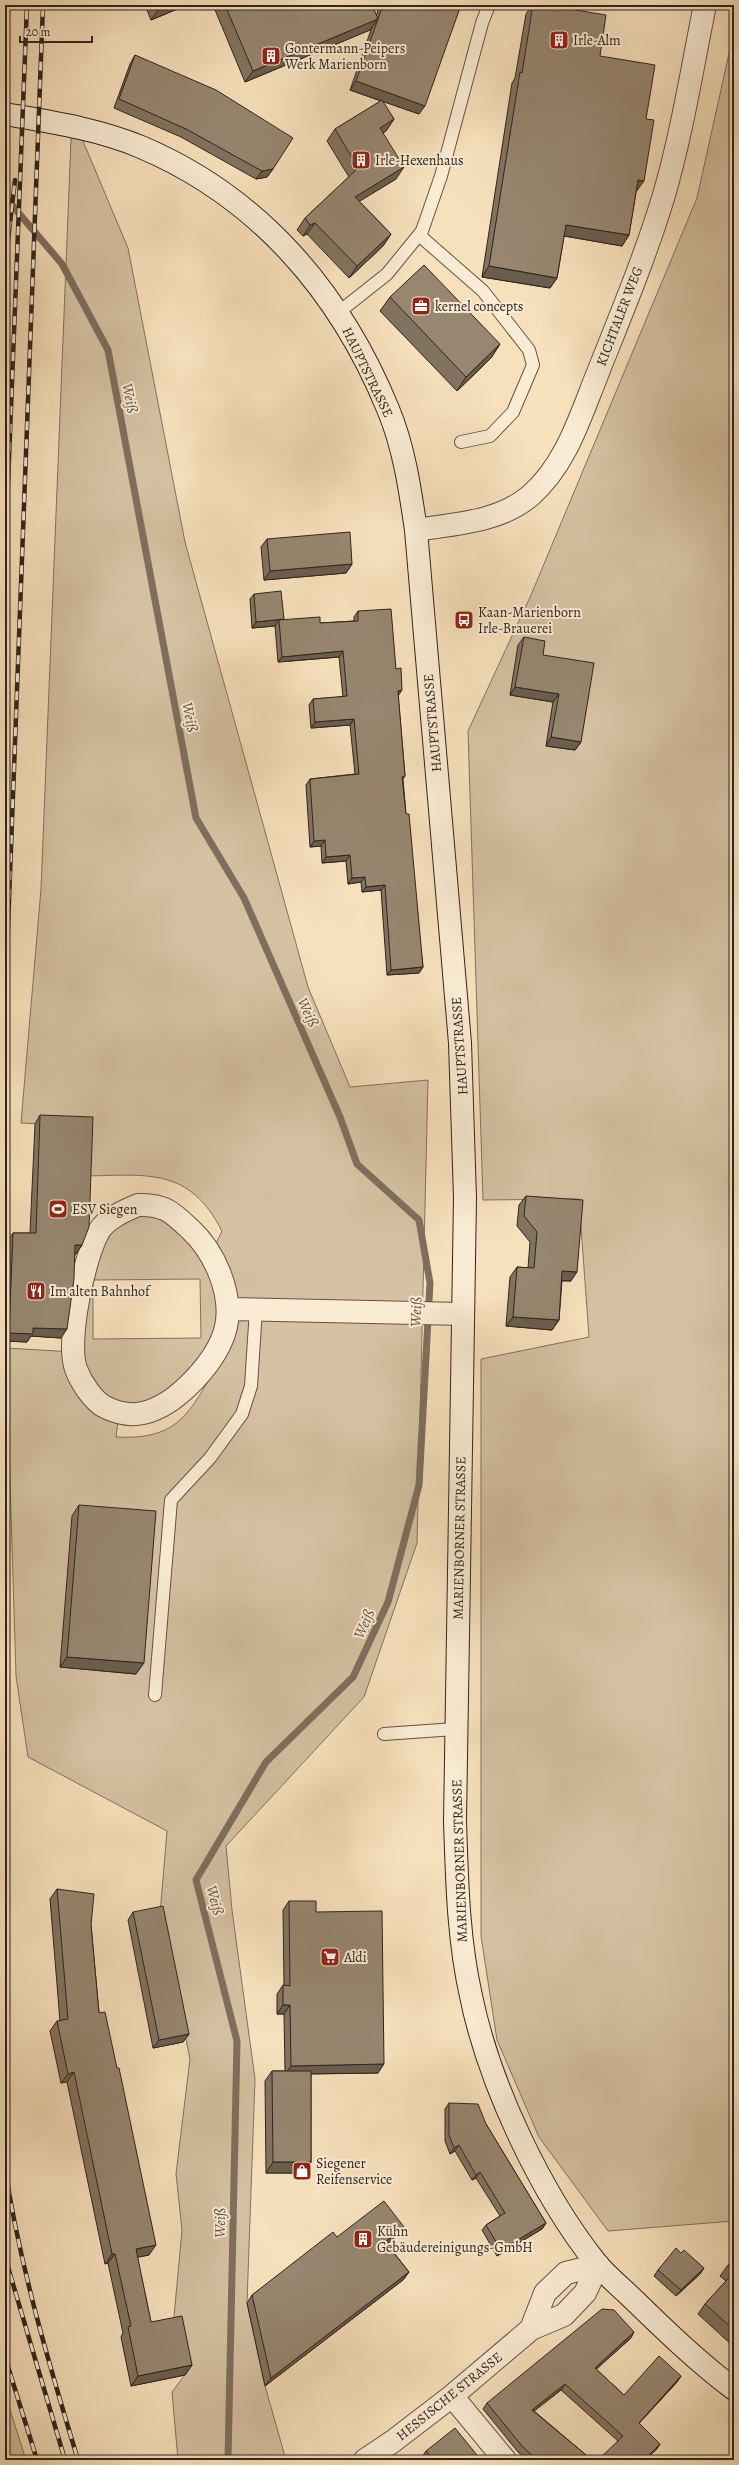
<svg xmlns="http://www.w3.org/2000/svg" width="739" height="2465" viewBox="0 0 739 2465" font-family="Alegreya,serif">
  <rect width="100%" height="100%" fill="#f7e1bd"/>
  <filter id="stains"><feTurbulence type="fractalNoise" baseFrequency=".005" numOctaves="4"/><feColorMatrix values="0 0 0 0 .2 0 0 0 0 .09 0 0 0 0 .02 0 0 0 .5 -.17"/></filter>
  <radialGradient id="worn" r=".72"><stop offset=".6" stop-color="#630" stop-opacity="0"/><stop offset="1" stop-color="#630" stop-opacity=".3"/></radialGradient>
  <path fill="#d5c1a2" stroke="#827260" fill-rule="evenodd" d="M734,31V2221L608,2231L539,2137L497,2040L481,1936V1359L589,1337L579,1199L483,1200L468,731L531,595L697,198Z
    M72,115L128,248L185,542L308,987L350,1087L428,1080L417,1543L364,1697L226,1846L232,1910L255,2079L247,2303L265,2386L286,2460H178L172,2392L185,2375L174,2317L182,2230L176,2174L190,2059L160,1914L167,1831L28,1757L16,1676L6,1348L74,1352L99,1230L156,1205L211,1254L222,1231C189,1167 148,1175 85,1176L87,1126L21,1123L41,889ZM200,1279L201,1338L93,1339V1280ZM212,1374C187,1419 172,1440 116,1437L119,1414L186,1388Z
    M5,2394L26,2460H5Z"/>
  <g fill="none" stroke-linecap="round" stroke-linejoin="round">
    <path stroke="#7e6f5d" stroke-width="7" d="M5,197L62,264L108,350L196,818L244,898L340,1117L357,1164L419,1220L430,1283L419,1485L388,1602L353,1677L266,1762L196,1880L237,2041L228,2460"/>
    <g stroke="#615345" stroke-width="14">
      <path id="service" d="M419,235L483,291L529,350L533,365L513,412L490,436L461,442
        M339,312L387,274L422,231L441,176L482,23L489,5
        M155,1695L171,1500L210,1458L242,1414L251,1386L256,1309
        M384,1734L455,1729"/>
    </g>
    <g stroke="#615345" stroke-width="24">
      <path id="minor" d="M416,530C455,524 499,522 530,496C566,465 580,417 597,375C620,317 646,255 664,195C682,133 692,69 705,5
        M138,1205C164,1204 172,1212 190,1229C215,1252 233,1294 226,1327C218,1361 176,1406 143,1413C130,1416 117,1413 105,1407C93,1401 81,1382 76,1369C66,1342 84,1257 99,1231C107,1218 124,1211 138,1205Z
        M228,1309L463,1314
        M531,2329L545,2293L566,2273L598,2265
        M452,2396L505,2460
        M365,2460L392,2442L452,2396L531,2329L564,2315L585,2293L598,2265"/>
    </g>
    <g stroke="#2f241d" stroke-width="24">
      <path id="secondary" d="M5,114C51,122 98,129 141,147C259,197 340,292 388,409C404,447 410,489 416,530L460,1043L465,1198L455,1821C457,1880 458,1938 471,1996C489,2084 541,2194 597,2264C608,2277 623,2289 635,2301C667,2332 699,2363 734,2389"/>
    </g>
    <use href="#service" stroke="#faecd4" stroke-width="12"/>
    <use href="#minor" stroke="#faecd4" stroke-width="22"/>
    <use href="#secondary" stroke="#faecd4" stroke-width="22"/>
    <g stroke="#2f241d" stroke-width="4.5">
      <path id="rail" d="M5,266L15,180
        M5,559L27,5
        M5,1006L43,5
        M5,2168C20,2267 49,2364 78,2460
        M5,2257L65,2460
        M5,2357L37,2460"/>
    </g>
    <use href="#rail" stroke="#faecd4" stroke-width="3" stroke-dasharray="9" stroke-linecap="butt"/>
  </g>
  <path fill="#827360" stroke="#2f241d" d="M145,5H187L151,20Z
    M213,5H372L376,16L380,5H461L419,114L382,101L394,119L386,131L382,133L396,179L359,201L391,234L383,246L349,278L307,234L303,236L297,230L305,218L349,177L327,141L335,129L381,101L350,90L372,27L370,30L245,82Z
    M532,5H545L600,56L646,119L636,192L629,235L622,246L564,236L557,278L550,288L482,277L512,83L515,78L526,14Z
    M135,55L273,169L267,177L256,179L181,137L114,108L130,64Z
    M390,297L500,344L491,358L457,391L380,311Z
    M267,539L352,564L346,573L264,580L261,547Z
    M254,594L283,620L320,623L354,621V617L358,611L398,695L405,776L403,779L406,814L423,967L419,973L387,975L381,890L362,892L361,882L348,884L346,861L322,863L321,846L310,847L306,785L310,779L355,774L350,725L311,728L309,705L313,699L343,697L339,657L278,662L275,626L252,628L250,599Z
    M524,637L543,655L581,742L575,750L546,746L553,702L510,695L518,645Z
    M40,1115L82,1245L76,1254H75L61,1338L31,1336L27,1342L5,1341V1287L7,1241L13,1233H30L35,1124Z
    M526,1196L571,1281H562L559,1320L552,1330L506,1326L510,1277L517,1267L528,1268L530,1242L517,1226L519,1205Z
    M79,1505L136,1674L60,1667L72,1516Z
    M57,1889L91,1925L99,2013L149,2255L137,2257L151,2322L192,2365L185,2375L131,2386L121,2337L123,2333L108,2263L105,2264L67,2082L61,2083L50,2031L57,2021H60L50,1899Z
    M289,1901L316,1912L378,2073L311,2074V2162L304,2173H266L265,2081L272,2071H285L284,2014H277V1994L283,1985H284L283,1910Z
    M133,1912L189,2034L183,2042L153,2048L128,1920Z
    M449,2103L486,2124L546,2223L542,2229L497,2256L482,2230L486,2225L500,2216L476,2178L472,2180L455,2151L450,2154L445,2141V2109Z
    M404,2227L398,2235L387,2244L409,2272L403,2280L265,2386L247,2303L252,2295L337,2237Z
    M681,2253L704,2268L700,2274L676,2296L654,2276L658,2270Z
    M734,2259V2347L698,2314L705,2304L726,2281L720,2276L728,2265Z
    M631,2338L596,2369L624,2395L681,2376L677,2382L639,2423L660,2444L656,2450L618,2441L561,2390L534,2411L592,2460H527L518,2452L483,2409L487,2403Z
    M426,2451L481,2460H425L422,2457Z"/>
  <path fill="#6a5e4e" stroke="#2f241d" d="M169,5H187L151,20L159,9Z
    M378,19L370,30L245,82L253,71Z
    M356,81L425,106L419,114L350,90Z
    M394,119L386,131L372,140L380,128Z
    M404,167L396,179L347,209L355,197Z
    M273,169L267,177L256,179L262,171Z
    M638,180L644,181L636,192Z
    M315,223L307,234L303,236L310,225Z
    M566,225L629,235L622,246L559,235Z
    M391,234L383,246L349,278L357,266Z
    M489,266L557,278L550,288L482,277Z
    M500,344L491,358L457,391L466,377Z
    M352,564L346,573L264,580L270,571Z
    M284,619L279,620L275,626L252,628L256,622Z
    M343,651L339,657L278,662L282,657Z
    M515,687L559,694L553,702L510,695Z
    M402,690L398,696V691Z
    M354,719L350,725L311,728L315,722Z
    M551,737L581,742L575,750L546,746Z
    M325,840L321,846L310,847L314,841Z
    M350,855L346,861L322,863L326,857Z
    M365,877L361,882L348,884L352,878Z
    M385,885L381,890L362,892L366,887Z
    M423,967L419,973L387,975L391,970Z
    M75,1245H82L76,1254L69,1253Z
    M562,1271L577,1272L571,1281L556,1280Z
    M513,1317L559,1320L552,1330L506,1326Z
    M33,1328L67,1329L61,1338L31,1336L27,1342L5,1341V1338L9,1333Z
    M67,1657L144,1663L136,1674L60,1667Z
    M283,2005H290L284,2014H277Z
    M189,2034L183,2042L153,2048L159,2040Z
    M384,2064L378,2073L285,2074L291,2066Z
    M74,2072L67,2082L61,2083L68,2074Z
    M459,2145L455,2151L450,2154L454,2148Z
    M273,2162H311L304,2173H266Z
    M480,2172L476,2178L472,2180L476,2175Z
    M546,2223L542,2229L497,2256L501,2250Z
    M404,2227L398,2235L379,2250L385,2242Z
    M156,2245L149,2255L129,2259L136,2249Z
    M112,2254H115L108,2263L105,2264Z
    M704,2268L700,2274L676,2296L681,2290Z
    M409,2272L403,2280L265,2386L271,2378Z
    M634,2332L631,2338L591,2374L595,2368Z
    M192,2365L185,2375L131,2386L138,2376Z
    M681,2376L677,2382L635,2428L639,2423Z
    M565,2384L561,2390L529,2415L532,2410Z
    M660,2444L656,2450L645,2460H644Z"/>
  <path fill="#978670" stroke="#2f241d" d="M157,5H169L159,9Z
    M225,5H372L378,19L253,71Z
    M383,5H461L425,106L356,81Z
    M533,5H545L606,15L600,56L655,65L646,119L654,120L644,181L638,180L629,235L566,225L557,278L489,266L520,72L522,73Z
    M135,55L216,90L293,138L273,169L262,171L186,129L119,99Z
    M382,100L394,119L380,128L404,167L355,197L391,234L357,266L315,223L310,225L305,218L358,168L335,129Z
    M424,265L500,344L466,377L390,297Z
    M350,532L352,564L270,571L267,539Z
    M281,591L284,619L256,622L254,594Z
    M391,609L396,669L401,668L402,690L398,691L405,776L402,777L406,814H409L423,967L391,970L385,885L366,887L365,877L352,878L350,855L326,857L325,840L314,841L310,779L359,774L354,719L315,722L313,699L347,696L343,651L282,657L279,620L320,617V623L358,621V611Z
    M524,637L545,641L543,655L594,663L581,742L551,737L559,694L515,687Z
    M40,1115L93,1117L89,1227L82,1245H75L74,1279L67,1329L33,1328V1334L9,1333L13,1233H36Z
    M526,1196L583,1200L577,1272L562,1271L559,1320L513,1317L517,1267L534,1268L537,1232L524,1216Z
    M79,1505L156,1511L144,1663L67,1657Z
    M57,1889L94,1894L91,1925L99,2013L105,2012L117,2068H119L156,2245L136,2249L151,2322L182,2316L192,2365L138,2376L128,2327L131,2326L115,2254H112L74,2072L68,2074L57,2021L68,2019Z
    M289,1901H316V1912L382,1911L384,2064L291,2066L290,2005H283V1985L290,1986Z
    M163,1906L189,2034L159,2040L133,1912Z
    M272,2071H311V2162H273Z
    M449,2103L478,2104L486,2124L546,2223L501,2250L486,2225L505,2213L480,2172L476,2175L459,2145L454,2148L449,2135Z
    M384,2201L404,2227L385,2242L409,2272L271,2378L252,2295L333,2232L337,2237Z
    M676,2248L681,2253L684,2250L704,2268L681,2290L658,2270Z
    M734,2259V2272L728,2265Z
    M734,2272V2330L705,2304Z
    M602,2309L614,2310L634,2332L595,2368L624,2395L659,2356L681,2376L639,2423L660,2444L644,2460H598L623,2436L565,2384L532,2410L592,2460H537L522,2446L487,2403Z
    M455,2428L481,2460H434L426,2451Z
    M728,2455L734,2460H724Z"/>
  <defs>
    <g id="building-square" transform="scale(1)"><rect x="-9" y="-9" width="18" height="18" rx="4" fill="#8f2418" stroke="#faecd4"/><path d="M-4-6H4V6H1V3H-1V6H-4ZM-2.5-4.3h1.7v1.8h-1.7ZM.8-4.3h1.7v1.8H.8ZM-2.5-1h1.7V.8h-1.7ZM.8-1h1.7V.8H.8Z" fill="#fff"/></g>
    <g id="office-square" transform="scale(1)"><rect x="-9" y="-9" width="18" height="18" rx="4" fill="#8f2418" stroke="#faecd4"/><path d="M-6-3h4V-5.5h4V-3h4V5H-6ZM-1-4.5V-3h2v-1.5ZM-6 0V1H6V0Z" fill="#fff"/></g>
    <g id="bus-square" transform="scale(1)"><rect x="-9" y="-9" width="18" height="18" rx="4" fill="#8f2418" stroke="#faecd4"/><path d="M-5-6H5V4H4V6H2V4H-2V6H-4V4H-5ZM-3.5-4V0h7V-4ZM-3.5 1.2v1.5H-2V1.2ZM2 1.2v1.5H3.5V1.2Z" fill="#fff"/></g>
    <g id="stadium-square" transform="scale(1)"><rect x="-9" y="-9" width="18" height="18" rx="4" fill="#8f2418" stroke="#faecd4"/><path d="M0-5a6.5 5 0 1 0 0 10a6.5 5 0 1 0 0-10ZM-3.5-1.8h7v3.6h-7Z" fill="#fff"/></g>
    <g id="restaurant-square" transform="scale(1)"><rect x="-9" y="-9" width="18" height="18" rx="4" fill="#8f2418" stroke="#faecd4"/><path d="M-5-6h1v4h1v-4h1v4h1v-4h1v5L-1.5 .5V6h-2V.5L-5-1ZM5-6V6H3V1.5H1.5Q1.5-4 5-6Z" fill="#fff"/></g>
    <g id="supermarket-square" transform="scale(1)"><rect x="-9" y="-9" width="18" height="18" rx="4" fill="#8f2418" stroke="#faecd4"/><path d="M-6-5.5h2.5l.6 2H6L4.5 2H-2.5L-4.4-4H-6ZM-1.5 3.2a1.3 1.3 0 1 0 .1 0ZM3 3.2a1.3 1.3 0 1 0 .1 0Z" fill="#fff"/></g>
    <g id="shop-square" transform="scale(1)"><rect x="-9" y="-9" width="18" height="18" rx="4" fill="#8f2418" stroke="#faecd4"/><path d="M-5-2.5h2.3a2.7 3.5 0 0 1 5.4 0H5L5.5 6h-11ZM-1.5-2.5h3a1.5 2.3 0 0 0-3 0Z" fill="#fff"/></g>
  </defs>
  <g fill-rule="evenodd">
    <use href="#building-square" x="559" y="40"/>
    <use href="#building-square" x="271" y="56"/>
    <use href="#building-square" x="361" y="160"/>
    <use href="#office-square" x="421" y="306"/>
    <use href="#bus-square" x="464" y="620"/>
    <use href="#stadium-square" x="58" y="1209"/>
    <use href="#restaurant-square" x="36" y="1291"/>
    <use href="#supermarket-square" x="330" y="1957"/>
    <use href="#shop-square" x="302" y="2171"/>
    <use href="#building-square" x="363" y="2239"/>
  </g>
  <g text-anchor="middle" stroke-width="4" stroke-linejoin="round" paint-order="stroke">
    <g font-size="14" fill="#2f241d" stroke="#faecd4" text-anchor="start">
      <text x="573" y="45">Irle-Alm</text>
      <text x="285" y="53">Gontermann-Peipers<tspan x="285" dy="16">Werk Marienborn</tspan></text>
      <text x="375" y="165">Irle-Hexenhaus</text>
      <text x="435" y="311">kernel concepts</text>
      <text x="478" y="617">Kaan-Marienborn<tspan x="478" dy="16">Irle-Brauerei</tspan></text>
      <text x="72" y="1214">ESV Siegen</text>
      <text x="50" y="1296">Im alten Bahnhof</text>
      <text x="344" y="1962">Aldi</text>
      <text x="316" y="2168">Siegener<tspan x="316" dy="16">Reifenservice</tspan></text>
      <text x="377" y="2236">Kühn<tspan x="377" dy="16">Gebäudereinigungs-GmbH</tspan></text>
    </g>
    <g font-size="14" fill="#2f241d" stroke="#faecd4">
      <text transform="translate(619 316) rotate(-69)" y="5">KICHTALER WEG</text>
      <text transform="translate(368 372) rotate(64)" y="5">HAUPTSTRASSE</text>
      <text transform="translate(432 723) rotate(-95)" y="5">HAUPTSTRASSE</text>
      <text transform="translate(459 1046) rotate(-94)" y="5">HAUPTSTRASSE</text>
      <text transform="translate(459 1538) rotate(-89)" y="5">MARIENBORNER STRASSE</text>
      <text transform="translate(459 1861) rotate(-92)" y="5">MARIENBORNER STRASSE</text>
      <text transform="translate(449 2396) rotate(-39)" y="5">HESSISCHE STRASSE</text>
    </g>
    <g font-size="15" font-style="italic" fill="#5d5042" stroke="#faecd4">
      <text transform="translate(130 398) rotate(79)" y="5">Weiß</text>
      <text transform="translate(190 717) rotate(79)" y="5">Weiß</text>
      <text transform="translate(308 1012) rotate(66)" y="5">Weiß</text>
      <text transform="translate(416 1312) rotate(-87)" y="5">Weiß</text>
      <text transform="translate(364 1624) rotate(-65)" y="5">Weiß</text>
      <text transform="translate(215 1900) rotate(76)" y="5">Weiß</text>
      <text transform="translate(220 2223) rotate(-89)" y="5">Weiß</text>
    </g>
  </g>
  <rect width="739" height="2465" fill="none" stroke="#f7e1bd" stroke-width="20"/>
  <rect x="6" y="6" width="727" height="2453" fill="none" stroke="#2f241d" stroke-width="2"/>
  <rect x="10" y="10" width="719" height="2445" fill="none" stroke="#2f241d"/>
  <path d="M20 36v6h72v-6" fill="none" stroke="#2f241d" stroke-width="2"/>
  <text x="26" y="36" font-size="12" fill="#2f241d" stroke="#faecd4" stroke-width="3" paint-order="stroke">20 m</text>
  <rect width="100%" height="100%" filter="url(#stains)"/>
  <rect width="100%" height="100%" fill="url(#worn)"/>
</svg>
